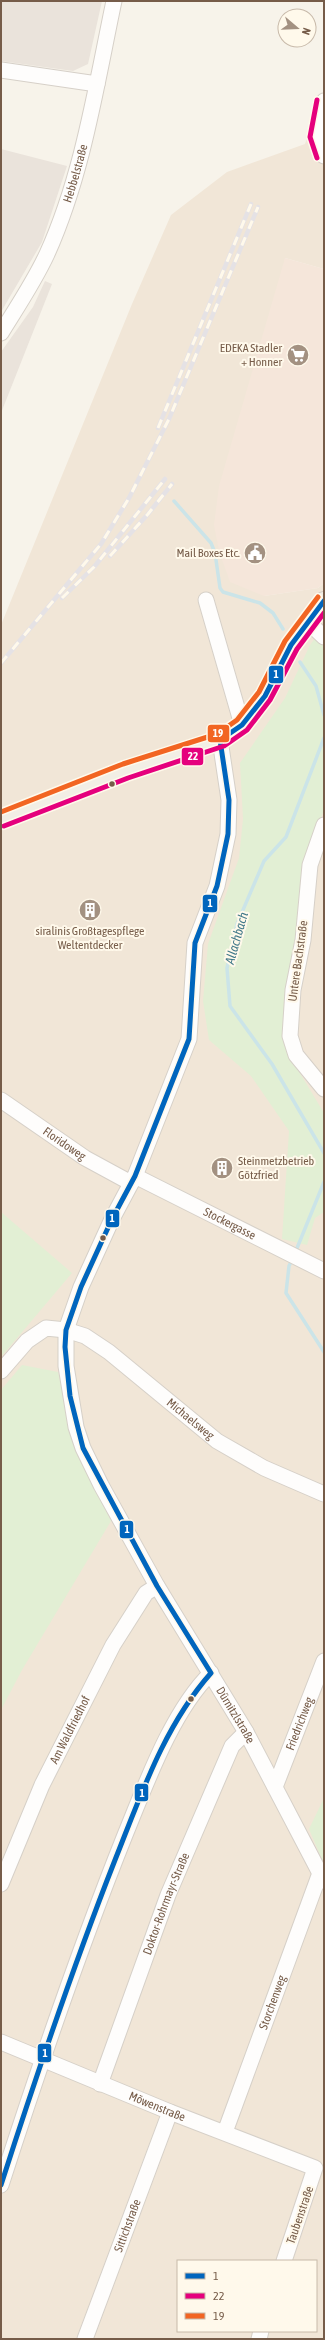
<svg xmlns="http://www.w3.org/2000/svg" width="325" height="2340" viewBox="0 0 325 2340" font-family="'Asap Condensed',sans-serif">
  <rect width="100%" height="100%" fill="#f7f3ea"/>
  <path fill="#f1e6d7" fill-rule="evenodd" d="M324,92V269L285,258L264,596L318,588L324,583V2339H1V625L132,304L171,215L227,172L305,144ZM178,2261H316V2331H178Z"/>
  <path fill="#f5e6da" d="M285,258L324,269V583L318,588L264,596L230,582L219,551L214,525L219,486Z"/>
  <path fill="#eae3db" d="M1,1H102L88,64L73,71L1,61Z
    M1,149L67,166L42,242L1,312Z
    M45,281L52,284L1,413V352L33,307Z"/>
  <path fill="#e2efd4" d="M324,626V809L306,866L289,1055L324,1113V1212L315,1218L307,1245L282,1239L289,1131L251,1076L209,1040L203,1001L208,944L239,858L243,819L240,763L285,698L310,645Z
    M1,1212L72,1273L1,1357Z
    M22,1365L58,1372L74,1445L111,1521L22,1670L1,1710V1390Z
    M324,1798V1862H323L309,1829Z"/>
  <g fill="none" stroke-linecap="round" stroke-linejoin="round">
    <path stroke="#cbe4e8" stroke-width="3.5" d="M174,501L211,543L215,553L220,588L223,592L260,603L273,613L283,629
      M300,662L316,686L324,715
      M324,738L286,837L264,861L237,924L227,968L230,1006L272,1064L324,1153
      M295,1253L324,1182
      M293,1258L289,1266L286,1293L324,1352"/>
    <g stroke="#d6d0c8" stroke-width="17">
      <g id="minor">
        <path d="M1,70L97,84"/>
        <path d="M324,101L317,137L324,156"/>
        <path id="s1" d="M1,333C17,307 34,282 47,254C83,174 96,86 114,1"/>
        <path d="M206,600L242,725"/>
        <path d="M307,621L324,637"/>
        <path id="s2" d="M220,740L229,800L228,834L217,886L195,943L189,1039L135,1176L112,1219L81,1287L66,1330V1366L76,1427L83,1448L101,1485L157,1586L246,1732L324,1881"/>
        <path d="M324,825L310,865L303,940L293,990L290,1036L296,1055L324,1089"/>
        <path id="s3" d="M1,1100L85,1158L131,1183"/>
        <path id="s4" d="M135,1176L324,1271"/>
        <path id="s5" d="M1,1371L27,1341L46,1328L66,1330L85,1336L109,1352L217,1441L264,1468L324,1494"/>
        <path id="s6" d="M275,1787L324,1661"/>
        <path id="s7" d="M1,1884L42,1785L113,1645L146,1593L157,1586"/>
        <path id="s8" d="M1,2042L170,2112L315,2168L284,2261"/>
        <path id="s9" d="M100,2084L168,1895L232,1746L246,1732"/>
        <path id="s10" d="M225,2132L320,1873"/>
        <path d="M1,2185C39,2067 79,1950 125,1835C146,1784 172,1711 211,1673"/>
        <path id="s11" d="M85,2339L170,2112"/>
        <path d="M259,2339L261,2331"/>
      </g>
    </g>
    <g stroke="#d6cec6" stroke-width="20">
      <path id="major" d="M1,819L126,771L220,740L242,725L265,696L291,645L324,601"/>
    </g>
    <use href="#minor" stroke="#fefdfc" stroke-width="15"/>
    <use href="#major" stroke="#f2eee5" stroke-width="18"/>
    <g stroke="#e5e2e5" stroke-width="4.5">
      <path id="rail" d="M158,428L251,204
        M110,556L148,514L172,484
        M62,598L94,567L165,479
        M1,663L101,544L129,498L169,419L258,207"/>
    </g>
    <use href="#rail" stroke="#fff9eb" stroke-width="3" stroke-dasharray="9" stroke-linecap="butt"/>
    <g stroke="#fff9eb" stroke-width="8">
      <path id="bus-1" d="M220,740L242,725L265,696L291,645L324,601
        M211,1673L157,1586L83,1448L70,1396L65,1347L66,1330L81,1287L112,1219L135,1176L189,1039L195,943L217,886L228,834L229,800L220,740
        M1,2185C36,2076 73,1967 115,1860C141,1795 164,1726 211,1673"/>
    </g>
    <g stroke="#fff9eb" stroke-width="8">
      <path id="bus-2" d="M317,100L310,137L317,158
        M4,826L128,778L224,746L247,730L270,700L297,649L324,613"/>
    </g>
    <g stroke="#fff9eb" stroke-width="8">
      <path id="bus-3" d="M1,812L123,764L217,734L237,720L259,692L285,641L318,597"/>
    </g>
    <use href="#bus-1" stroke="#0065bd" stroke-width="5"/>
    <use href="#bus-2" stroke="#e5007d" stroke-width="5"/>
    <use href="#bus-3" stroke="#f26522" stroke-width="5"/>
  </g>
  <defs>
    <g id="supermarket-disc" transform="scale(1.15)"><circle r="9.5" fill="#a39181" stroke="#fff9eb"/><path d="M-6-5.5h2.5l.6 2H6L4.5 2H-2.5L-4.4-4H-6ZM-1.5 3.2a1.3 1.3 0 1 0 .1 0ZM3 3.2a1.3 1.3 0 1 0 .1 0Z" fill="#fff"/></g>
    <g id="civic-disc" transform="scale(1.15)"><circle r="9.5" fill="#a39181" stroke="#fff9eb"/><path d="M-.6-6.5H3V-4.5H.6V-3L4-1V1h2V6H-6V1h2V-1L-.6-3ZM-1.2 2.5V6h2.4V2.5Z" fill="#fff"/></g>
    <g id="building-disc" transform="scale(1.15)"><circle r="9.5" fill="#a39181" stroke="#fff9eb"/><path d="M-4-6H4V6H1V3H-1V6H-4ZM-2.5-4.3h1.7v1.8h-1.7ZM.8-4.3h1.7v1.8H.8ZM-2.5-1h1.7V.8h-1.7ZM.8-1h1.7V.8H.8Z" fill="#fff"/></g>
  </defs>
  <g fill-rule="evenodd">
    <use href="#supermarket-disc" x="298" y="355"/>
    <use href="#civic-disc" x="255" y="553"/>
    <use href="#building-disc" x="90" y="910"/>
    <use href="#building-disc" x="222" y="1168"/>
  </g>
  <g fill="#765c49" stroke="#fff9eb" stroke-width="1.5">
    <circle cx="112" cy="784" r="3.5"/>
    <circle cx="103" cy="1238" r="3.5"/>
    <circle cx="191" cy="1699" r="3.5"/>
  </g>
  <g text-anchor="middle" stroke-width="4" stroke-linejoin="round" paint-order="stroke">
    <g font-size="12" fill="#765c49" stroke="#fff9eb">
      <text dy="4" stroke="none"><textPath href="#s1" startOffset="177">Hebbelstraße</textPath></text>
      <text transform="translate(298 961) rotate(-82)" y="4">Untere Bachstraße</text>
      <text dy="4" stroke="none"><textPath href="#s3" startOffset="77">Floridoweg</textPath></text>
      <text dy="4" stroke="none"><textPath href="#s4" startOffset="106">Stockergasse</textPath></text>
      <text dy="4" stroke="none"><textPath href="#s5" startOffset="237">Michaelsweg</textPath></text>
      <text dy="4" stroke="none"><textPath href="#s2" startOffset="1049">Dürnitzlstraße</textPath></text>
      <text dy="4" stroke="none"><textPath href="#s6" startOffset="68">Friedrichweg</textPath></text>
      <text dy="4" stroke="none"><textPath href="#s7" startOffset="169">Am Waldfriedhof</textPath></text>
      <text dy="4" stroke="none"><textPath href="#s9" startOffset="192">Doktor-Rohrmayr-Straße</textPath></text>
      <text dy="4" stroke="none"><textPath href="#s10" startOffset="138">Storchenweg</textPath></text>
      <text dy="4" stroke="none"><textPath href="#s8" startOffset="169">Möwenstraße</textPath></text>
      <text transform="translate(300 2215) rotate(-71)" y="4">Taubenstraße</text>
      <text dy="4" stroke="none"><textPath href="#s11" startOffset="121">Sittichstraße</textPath></text>
    </g>
    <g font-size="12" fill="#765c49" stroke="#fff9eb" text-anchor="end">
      <text x="282" y="352">EDEKA Stadler<tspan x="282" dy="14">+ Honner</tspan></text>
      <text x="240" y="557">Mail Boxes Etc.</text>
      <text x="90" y="935" text-anchor="middle">siralinis Großtagespflege<tspan x="90" dy="14">Weltentdecker</tspan></text>
      <text x="238" y="1165" text-anchor="start">Steinmetzbetrieb<tspan x="238" dy="14">Götzfried</tspan></text>
    </g>
    <g font-size="13" font-style="italic" fill="#42798a" stroke="#fff9eb">
      <text transform="translate(236 938) rotate(-74)" y="5">Allachbach</text>
    </g>
  </g>
  <g stroke="#fff9eb" stroke-width="1.5">
    <rect x="268" y="665" width="16" height="19" rx="4" fill="#0065bd"/>
    <rect x="207" y="724" width="23" height="19" rx="4" fill="#f26522"/>
    <rect x="181" y="747" width="23" height="19" rx="4" fill="#e5007d"/>
    <rect x="202" y="894" width="16" height="19" rx="4" fill="#0065bd"/>
    <rect x="105" y="1209" width="15" height="19" rx="4" fill="#0065bd"/>
    <rect x="119" y="1520" width="15" height="19" rx="4" fill="#0065bd"/>
    <rect x="134" y="1783" width="15" height="19" rx="4" fill="#0065bd"/>
    <rect x="37" y="2043" width="15" height="20" rx="4" fill="#0065bd"/>
  </g>
  <g font-size="11" text-anchor="middle" font-weight="bold" fill="#fff">
    <text x="276" y="678">1</text>
    <text x="218" y="737">19</text>
    <text x="193" y="760">22</text>
    <text x="210" y="907">1</text>
    <text x="112" y="1222">1</text>
    <text x="127" y="1533">1</text>
    <text x="142" y="1797">1</text>
    <text x="45" y="2057">1</text>
  </g>
  <rect width="325" height="2340" fill="none" stroke="#765c49" stroke-width="4"/>
  <rect x="177" y="2260" width="140" height="72" fill="#fff9eb" stroke="#c8baaa"/>
  <rect x="185" y="2273" width="20" height="6" fill="#0065bd" stroke="#c8baaa"/>
  <text x="213" y="2280" font-size="12" fill="#765c49">1</text>
  <rect x="185" y="2293" width="20" height="6" fill="#e5007d" stroke="#c8baaa"/>
  <text x="213" y="2300" font-size="12" fill="#765c49">22</text>
  <rect x="185" y="2313" width="20" height="6" fill="#f26522" stroke="#c8baaa"/>
  <text x="213" y="2320" font-size="12" fill="#765c49">19</text>
  <g transform="translate(297 28) rotate(109)"><circle r="19" fill="#fff9eb" stroke="#c8baaa"/>
  <path d="M0-3L7 15L0 10L-7 15Z" fill="#a39181"/>
  <text y="-6" font-size="11" font-weight="bold" text-anchor="middle" fill="#765c49">N</text>
  </g>
</svg>
